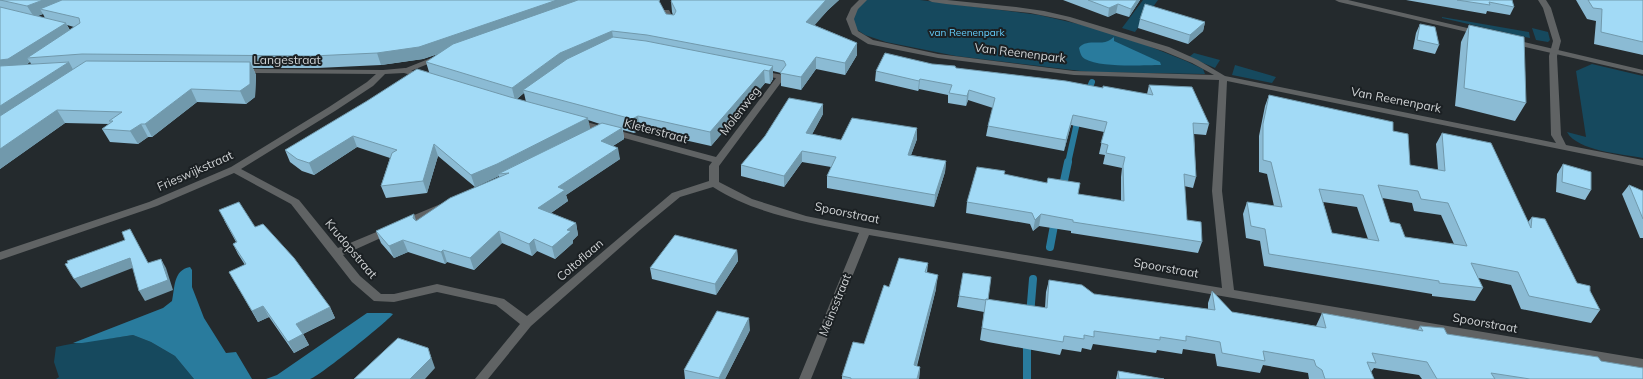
<svg xmlns="http://www.w3.org/2000/svg" width="1643" height="379" viewBox="0 0 1643 379" font-family="Mulish,sans-serif">
  <rect width="100%" height="100%" fill="#242a2d"/>
  <path fill="#16495e" d="M864,0H920L1039,15L1087,26L1146,45L1186,61L1203,69L1205,74L1089,72L956,56L886,42L865,35L856,29L849,16Z
    M1143,0H1158L1135,32L1122,28Z
    M1442,17L1529,32L1530,38L1442,18Z
    M1532,28L1548,32L1550,40L1548,42L1536,40Z
    M1194,53L1220,60L1215,68L1189,57Z
    M1592,64L1643,76V158C1623,154 1577,151 1567,132L1586,137L1576,71Z
    M1235,65L1276,77L1272,83L1232,75Z
    M133,335L151,342L175,356L194,379H56L59,377L54,362L56,347C81,341 108,339 133,335Z"/>
  <path fill="#297b9d" d="M1114,37V41L1160,62L1161,65C1143,65 1101,68 1085,59C1081,57 1080,52 1079,48C1086,39 1099,45 1108,41C1111,40 1112,38 1114,37Z
    M190,267L192,270V287L204,318L226,353L236,352L252,379H194L175,356L151,342L133,335L82,343H73L163,308L172,301C175,288 173,270 190,267Z
    M367,313H390L393,314C386,323 317,378 310,379C296,379 280,379 266,379L277,375Z"/>
  <g fill="none" stroke-linecap="round" stroke-linejoin="round">
    <path stroke="#297b9d" stroke-width="6" d="M1087,94L1092,82
      M1068,163L1078,118"/>
    <path stroke="#297b9d" stroke-width="8" d="M1062,190L1068,162
      M1050,247L1055,220
      M1030,315L1033,279
      M1027,341V379"/>
    <path fill="#606364" fill-rule="evenodd" d="M663,10H669L676,23L675,25H669L662,12Z
      M436,56H439L443,58L408,72H405L401,70Z"/>
    <path fill="#606364" fill-rule="evenodd" d="M859,0H867L858,9L854,19L858,31L873,40L938,54L1074,71L1214,75L1192,63L1163,51L1065,20L1030,13L946,4L932,2L928,0H947L1016,7L1044,11L1070,17L1169,47L1198,60L1225,76L1556,143L1551,135L1549,56L1553,41L1543,8L1538,0H1546L1551,8L1561,41L1557,56L1561,135L1566,145L1643,160V166L1227,81L1222,191L1234,290L1643,359V369L869,235L811,379H799L859,233C808,222 757,215 713,187L680,197L640,230L531,326L488,379H475L520,324L496,305L437,292L394,302L374,301L352,282L291,204L234,173L157,206L0,260V252L149,202L231,167L329,107L367,82L376,74L242,73H239L238,71L239,69L383,70L405,68L429,77L425,79L404,73L385,74L373,86L335,111L241,169L299,200L338,248L386,228H394L395,230L394,232L343,255L360,276L381,294H394L437,284L504,299L527,316L672,193L709,181V166L712,162L573,124L572,122L573,120H579L716,157L776,78L758,75L757,73L761,71L784,75L785,77L719,166V182L752,199L806,216L865,228L1222,288L1212,191L1219,80L1074,75L938,58L868,44L852,34L846,19L851,8Z
      M443,203L447,204L448,206L447,208L408,225L404,226L399,223L400,221Z"/>
    <path fill="#606364" fill-rule="evenodd" d="M1335,0H1348L1480,31L1484,33L1480,35L1339,2Z
      M1508,39H1511L1643,70V74L1508,43Z"/>
  </g>
  <path fill="#8bbbd4" fill-rule="evenodd" d="M0,0L660,3L666,14L673,15L672,12L671,1L672,0H839L828,10L814,25L857,43V55L845,75L816,69L801,90L781,86V73L773,71V79L770,84L765,83L711,146L640,130L634,133L623,130L624,139L613,146L620,159L566,195L568,201L551,213L576,223L578,235L573,240V243L555,259L537,251L532,256L502,243L474,270L447,262L445,264L408,252L394,258L381,243L376,231L417,221L499,177V176L475,187L438,156L427,193L386,198L381,186L390,158L357,147L314,175L302,171L290,162L285,150L429,72L426,62L438,54L423,59L381,65L317,68H253L256,75L255,97L246,104L197,102L152,137H148L138,144L110,142L102,129L109,124L65,123L0,169ZM43,14L45,18L38,16ZM67,25L74,27L70,30ZM30,62L31,64L26,65ZM524,93L526,102L517,99ZM588,120L600,124L590,129Z
    M1063,0H1140L1129,17L1116,13L1108,17Z
    M1406,0H1512L1514,7L1510,15L1487,11L1486,14Z
    M1576,0H1643V55L1594,44L1596,21L1587,19Z
    M1140,19L1205,22L1203,31L1188,44L1138,28Z
    M1420,24L1439,45L1435,54L1413,49L1416,33Z
    M1469,25L1526,103L1515,121L1455,106L1461,42Z
    M932,64L956,68L1103,88L1147,94L1149,85L1209,124L1206,135L1194,134L1196,177L1193,188L1184,186L1187,220L1202,242L1198,253L1071,233V231L1039,226L1033,231L1030,224L966,213L967,202L1004,174L1078,194L1121,201V177L1122,168L1103,164L1105,155L1099,154L1104,132L1071,125L1064,151L986,136L988,126L993,108L968,100L966,106L948,103V95L919,89L918,91L875,81L876,71Z
    M1269,95L1393,131L1410,165L1438,170L1436,144L1442,133L1528,222L1532,217L1577,283L1590,291L1600,310L1591,323L1521,309L1511,285L1478,278L1483,288L1475,301L1432,296V294L1264,266L1260,241L1246,238L1243,214L1247,202L1274,206L1267,174L1259,172V136L1265,106ZM1382,198L1412,203L1414,211L1441,215L1454,244L1405,237L1390,222ZM1323,202L1357,207L1368,239L1332,233Z
    M823,104V114L812,134L841,140L917,128V139L911,155L946,161L945,172L934,207L827,188V176L831,167L802,162L784,187L741,176V165Z
    M1563,164L1591,190L1585,200L1556,192L1557,174Z
    M1629,185L1643,191V238H1640L1622,194Z
    M224,220L255,227L330,307L335,318L303,334L309,345L294,353L269,317L258,322L229,272L245,265L238,254L233,244L236,242Z
    M737,250L738,261L716,295L652,279L650,268Z
    M928,263L927,273L936,289L917,366L920,367L919,379H842V376L864,344L889,287Z
    M1049,280L1094,294L1208,310V303L1212,291L1232,312L1316,326L1322,313L1418,330L1420,326L1447,334L1601,361L1643,379H1422L1419,375L1374,368L1371,372L1374,379H1309L1308,373L1263,365L1260,373L1217,366L1215,354L1183,349L1182,354L1157,350L1156,353L1093,344L1091,350L1082,348L1081,352L1062,349L1060,355L988,342L980,340L984,312L957,307L959,296L1045,308L1046,292Z
    M750,330L725,379H685L684,370Z
    M1118,371L1164,379H1116Z"/>
  <path fill="#7199ac" d="M43,0H78L40,9L43,14L34,17L27,6Z
    M557,0H591L423,59L381,65L377,53Z
    M826,0H839L828,10L807,34L806,22Z
    M1137,0H1140L1129,17L1131,9Z
    M1118,4L1116,13L1108,17L1109,8Z
    M1205,22L1203,31L1188,44L1190,35Z
    M66,23L72,35L27,58L30,62L16,71L0,73V60Z
    M612,31L614,43L523,90L524,93L515,100L512,88L560,53Z
    M857,43V55L845,75V63Z
    M816,57V69L801,90V77Z
    M69,62L76,75L0,124V106Z
    M250,62L256,75L255,97L246,104L240,91Z
    M773,66V79L770,84L769,71Z
    M764,70L765,83L711,146L710,132Z
    M920,79L919,89L918,91L919,81Z
    M191,89L197,102L152,137L145,124Z
    M969,90L968,100L966,106L967,96Z
    M823,104V114L807,144L806,133Z
    M57,110L65,123L0,169V149Z
    M1073,115L1071,125L1064,151L1066,140Z
    M638,116L640,130L634,133L632,119Z
    M588,118L590,129L498,174L499,176L475,187L471,175Z
    M141,124L148,137L138,144L130,131Z
    M622,128L624,139L603,152L601,141Z
    M917,128V139L907,166L908,155Z
    M353,136L357,147L314,175L309,163Z
    M434,144L438,156L427,193L423,181Z
    M618,148L620,159L566,195L568,201L541,220L538,208L558,187Z
    M802,151V162L784,187V176Z
    M946,161L945,172L934,207L935,195Z
    M414,214L418,226L413,218Z
    M1041,214L1039,226L1033,231L1035,220Z
    M576,223L578,235L573,240V243L555,259L552,247L567,230Z
    M130,229L135,239L153,273L148,263Z
    M499,231L502,243L474,270L470,258Z
    M534,239L537,251L532,256L529,244Z
    M403,240L408,252L394,258L389,246Z
    M443,250L447,262L445,264L441,252Z
    M737,250L738,261L716,295L715,284Z
    M130,258L135,267L81,288L74,279Z
    M161,259L166,268L173,290L145,301L139,291Z
    M938,275L936,289L913,379L914,365Z
    M263,306L269,317L258,322L252,311Z
    M330,307L335,318L301,335L296,324Z
    M749,318L750,330L725,379H719V378Z
    M303,334L309,345L294,353L288,342Z
    M428,348L435,368L425,379H410Z
    M920,367L919,379H917Z"/>
  <path fill="#a2daf6" stroke="#7199ac" fill-rule="evenodd" d="M0,0H43L27,6Z
    M62,0H557L419,47L377,53L312,56L82,54L27,58L80,23L79,18L40,9Z
    M578,0H660L659,1L666,14L674,15L676,11L671,1L672,0H826L806,22L857,43L845,63L816,57L801,77L780,73L786,65L784,61L647,35L612,31L560,53L512,88L426,62L453,44Z
    M1088,0H1137L1131,9L1118,4L1109,8Z
    M1457,0H1512L1514,7L1489,2L1490,5Z
    M1588,0H1643V42L1601,32L1602,9L1593,8Z
    M1145,4L1205,22L1190,35L1140,19Z
    M0,7L66,23L8,59L0,60Z
    M1420,24L1435,27L1439,45L1417,40Z
    M1469,25L1524,37L1526,103L1464,88Z
    M613,37L646,41L773,66L769,71L764,70L710,132L638,116L632,119L523,90L567,59Z
    M885,53L932,64L955,66L956,68L1066,81L1103,88V86L1153,95L1149,85L1192,87L1209,124L1193,123L1196,177L1184,174L1187,220L1201,222L1202,242L1073,222V220L1041,214L1035,220L1032,213L967,202L977,167L1005,171L1004,174L1047,183L1048,178L1080,183L1078,194L1124,201L1123,166L1125,157L1106,153L1108,145L1101,143L1107,122L1073,115L1066,140L988,126L995,98L969,90L967,96L949,93L952,85L920,79L919,81L876,71Z
    M86,61L250,62V84L240,91L191,89L145,124H141L130,131L102,129L113,121H109L122,112L57,110L0,149V116Z
    M69,62L0,106V66Z
    M417,69L510,97L588,118L497,164L471,175L434,144L423,181L381,186L392,153L397,150L353,136L309,163L297,159L285,150L367,101Z
    M1269,95L1393,122V131L1408,134L1410,165L1445,171L1442,133L1491,143L1531,228L1532,217L1545,219L1577,283L1590,286V291L1600,310L1529,296L1518,272L1471,263L1483,288L1439,283V281L1269,254L1265,229L1251,226L1247,202L1282,207L1271,162L1263,160V124ZM1378,185L1418,191L1421,199L1448,203L1467,246L1405,237L1400,224L1390,222ZM1319,189L1363,195L1379,241L1332,233Z
    M789,98L823,104L806,133L841,140L852,118L917,128L908,155L946,161L935,195L827,176L836,157L802,151L784,176L741,165L765,136Z
    M602,123L622,128L601,141L618,148L558,187L565,190L538,208L576,223L567,230L571,231L552,247L534,239L529,244L499,231L470,258L443,250L441,252L403,240L389,246L376,231L414,214L413,218L416,221L450,198L509,173L498,174Z
    M1563,164L1591,172V190L1562,182Z
    M1629,185L1643,191V219Z
    M239,202L255,227L263,224L294,258L330,307L296,324L303,334L288,342L263,306L252,311L229,272L246,264L233,244L237,242L219,210Z
    M130,229L148,263L161,259L168,280L139,291L130,258L74,279L65,264L68,263L67,261L125,240L122,232Z
    M675,235L737,250L715,284L650,268Z
    M899,258L928,263L925,272L938,275L914,365L920,367L917,379H851V378L842,376L853,342L864,344L884,285L889,287Z
    M963,273L991,277L988,300L986,299L985,300L959,296Z
    M1049,280L1082,285L1094,294L1215,310L1212,291L1232,312L1326,328L1322,313L1423,331L1420,326L1444,328L1447,334L1598,357L1601,361L1643,368V379H1530L1491,373L1495,379H1437L1427,362L1372,353L1376,363L1367,362L1374,379H1325L1322,370L1316,366L1314,360L1263,351L1265,361L1222,353L1220,342L1186,336V341L1160,337V340L1094,331V337L1084,335V339L1064,336L1063,342L990,330L982,328L986,299L1047,308Z
    M717,311L749,318L719,378L684,370Z
    M398,338L428,348L431,358L410,379H354Z
    M1118,371L1164,379H1119Z"/>
  <g text-anchor="middle" stroke-width="4" stroke-linejoin="round" paint-order="stroke">
    <g font-size="10" fill="#64cdfb" stroke="#1b2023">
      <text x="967" y="36">van Reenenpark</text>
    </g>
    <g font-size="12" fill="#cfd2d4" stroke="#1b2023">
      <text transform="translate(1020 53) rotate(7)" y="4">Van Reenenpark</text>
      <text x="287" y="64">Langestraat</text>
      <text transform="translate(1396 100) rotate(11)" y="4">Van Reenenpark</text>
      <text transform="translate(740 111) rotate(-52)" y="4">Molenweg</text>
      <text transform="translate(656 131) rotate(15)" y="4">Kleterstraat</text>
      <text transform="translate(195 171) rotate(-24)" y="4">Frieswijkstraat</text>
      <text transform="translate(847 213) rotate(12)" y="4">Spoorstraat</text>
      <text transform="translate(351 249) rotate(50)" y="4">Krudopstraat</text>
      <text transform="translate(580 260) rotate(-41)" y="4">Coltoflaan</text>
      <text transform="translate(1166 268) rotate(10)" y="4">Spoorstraat</text>
      <text transform="translate(835 305) rotate(-68)" y="4">Meinsstraat</text>
      <text transform="translate(1485 323) rotate(10)" y="4">Spoorstraat</text>
    </g>
  </g>
</svg>
